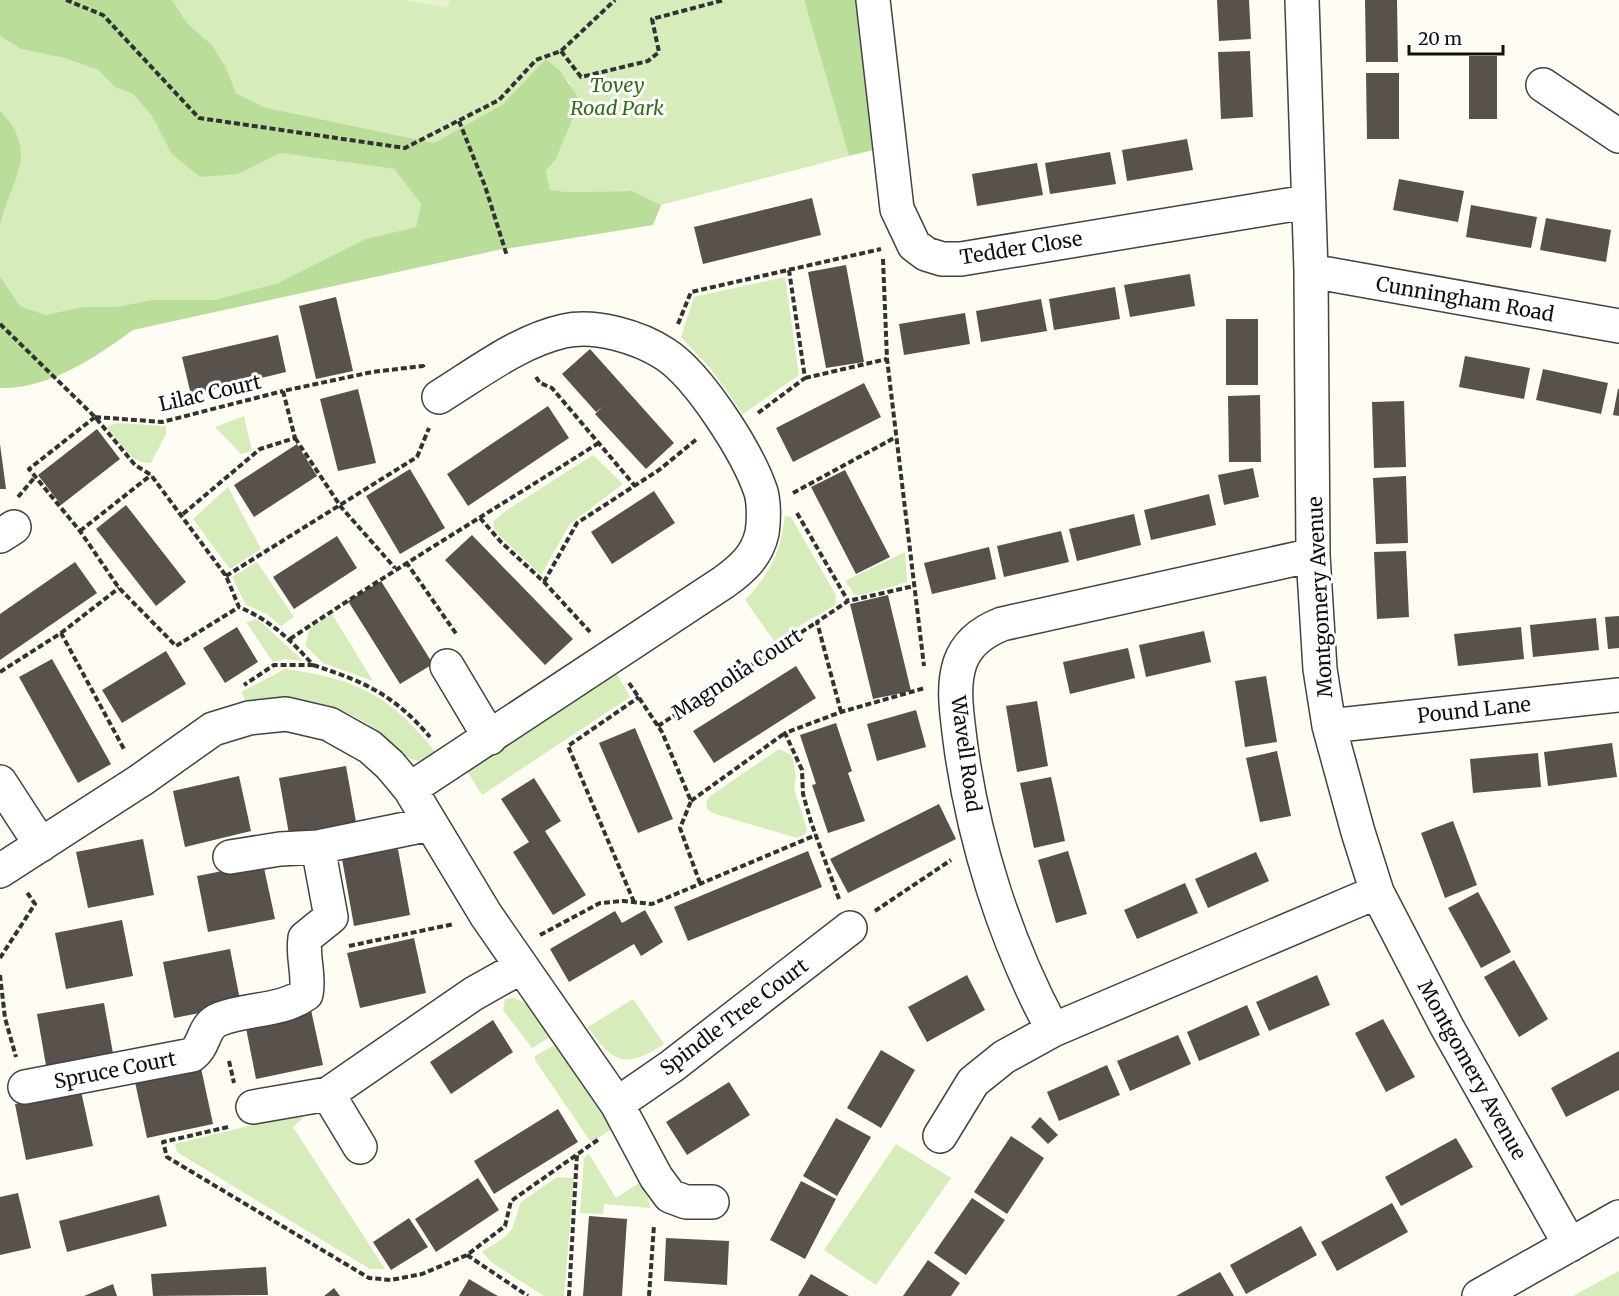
<svg xmlns="http://www.w3.org/2000/svg" width="1619" height="1296" viewBox="0 0 1619 1296" font-family="Merriweather,serif">
  <rect width="100%" height="100%" fill="#fffcf3"/>
  <path fill="#d6ecba" d="M172,0H804L849,156L661,205L632,191L569,192L550,190L546,171L556,159L577,108L570,83L547,60L503,104L434,143L263,107L236,93L226,67L212,45L187,23Z
    M0,36L21,49L64,58L98,70L115,87L133,94L152,116L171,153L238,174L281,153L394,169L421,204L416,227L365,239L278,283L214,300H152L116,307H81L46,315L20,306L0,276V226L16,134L0,111Z
    M785,277L799,375L743,414L710,368L681,337L694,297Z
    M244,416L252,451L241,454L215,427Z
    M117,423L166,426V434L151,463C132,465 118,440 107,427Z
    M593,455L623,484L570,524L541,575L495,531L493,522L504,512Z
    M228,487L261,549L230,569L193,519Z
    M785,516L791,517L836,595L835,605L774,641L745,600C772,571 779,556 785,516Z
    M905,552L907,582L862,595H855L845,581Z
    M257,562L294,617L281,626L267,614L246,605L232,577Z
    M332,614L373,681L323,663L305,645L310,628Z
    M256,619L262,623L303,661L285,659L273,662L246,622Z
    M285,669C359,679 392,697 439,756C410,773 393,743 373,728C362,719 348,713 335,708C306,697 279,700 248,704L241,692Z
    M614,669L630,697L482,795L467,771Z
    M779,749L792,755L796,777L794,789L807,829L806,833L797,838L715,814L708,810L706,802L710,796Z
    M514,998L533,1007L550,1037L532,1048L503,1010L505,999Z
    M633,999L664,1044C626,1069 613,1064 588,1027Z
    M558,1043L611,1126V1130L593,1141H590L535,1060V1056Z
    M298,1114L303,1118L293,1127L385,1269H370L177,1152L175,1144Z
    M896,1144L951,1178L876,1285L824,1250Z
    M589,1154L616,1198L639,1183L648,1198L650,1208L604,1204L603,1214L580,1213L584,1158Z
    M557,1177L574,1178L564,1296H544L491,1262L482,1252L505,1237L512,1229L521,1202Z
    M1619,1271V1296H1573Z"/>
  <path fill="#badd99" d="M0,0H172L187,23L212,45L226,67L236,93L263,107L434,143L503,104L546,59L560,71L578,97L577,108L556,159L546,171L550,190L569,192L632,191L661,205L653,225L498,250L133,330C94,358 50,389 0,388V276L20,306L46,315L81,307H116L152,300H214L278,283L365,239L416,227L421,204L394,169L281,153L238,174L200,177L171,153L152,116L133,94L115,87L98,70L64,58L21,49L0,36Z
    M804,0H866L881,144L873,150L849,156Z
    M0,111C42,154 9,181 0,226Z"/>
  <path fill="#e7f3cc" d="M402,0H450L448,8Z"/>
  <path fill="#59514c" d="M1217,0H1249L1251,39L1219,41Z
    M1365,0H1397L1398,62H1366Z
    M1250,51L1253,117L1221,119L1218,52Z
    M1469,56H1497V119H1469Z
    M1366,73H1399V139H1367Z
    M1187,139L1193,170L1127,181L1122,150Z
    M1110,152L1116,184L1050,194L1045,163Z
    M1037,163L1043,195L977,206L972,174Z
    M1399,179L1464,191L1458,222L1393,210Z
    M812,198L821,235L703,264L694,227Z
    M1471,205L1537,217L1531,248L1466,237Z
    M1546,218L1611,230L1606,262L1540,250Z
    M846,265L864,362L826,368L808,272Z
    M1190,274L1195,306L1130,317L1124,285Z
    M1115,287L1120,319L1054,330L1049,299Z
    M336,297L353,371L316,379L299,306Z
    M1041,299L1047,331L981,342L976,311Z
    M965,313L970,344L904,355L899,324Z
    M1226,319H1258V385H1226Z
    M278,335L286,372L191,395L182,357Z
    M590,349L674,443L646,469L595,414L602,407L596,412L562,374Z
    M1465,356L1530,368L1524,399L1459,387Z
    M1543,369L1608,383L1601,414L1536,400Z
    M864,383L881,417L793,462L776,428Z
    M358,389L376,463L338,471L320,399Z
    M1618,389H1619V416L1613,415Z
    M1260,395L1261,462H1229L1228,396Z
    M1404,401L1406,467L1374,468L1372,402Z
    M548,406L569,438L468,506L447,474Z
    M97,429L120,459L61,505L38,475Z
    M0,444L6,489H0Z
    M297,444L317,476L254,517L234,485Z
    M1253,468L1259,497L1224,505L1218,475Z
    M410,469L445,528L400,554L366,496Z
    M845,470L890,557L856,574L811,487Z
    M1406,476L1408,543L1376,544L1373,478Z
    M654,491L675,523L612,564L591,532Z
    M1209,494L1216,525L1151,540L1144,510Z
    M126,505L186,582L156,606L96,529Z
    M1134,514L1141,545L1077,561L1069,529Z
    M1061,531L1069,562L1004,577L997,546Z
    M472,535L573,639L545,665L445,560Z
    M337,536L357,568L294,609L273,577Z
    M989,547L996,579L932,594L924,563Z
    M1406,551L1409,617L1377,619L1374,552Z
    M75,562L97,593L0,660V614Z
    M381,581L433,664L400,684L348,601Z
    M888,595L911,691L873,699L850,604Z
    M1619,616V648L1608,649L1605,617Z
    M1596,618L1599,650L1533,657L1530,625Z
    M237,627L258,662L225,683L203,648Z
    M1521,627L1524,659L1458,666L1454,634Z
    M1204,631L1211,662L1146,677L1139,645Z
    M1128,648L1135,678L1070,694L1063,662Z
    M166,651L186,684L122,723L102,690Z
    M52,659L111,764L78,783L19,677Z
    M796,666L816,698L714,763L693,731Z
    M1266,676L1277,742L1245,747L1235,681Z
    M1037,701L1048,766L1017,772L1006,706Z
    M916,710L926,747L877,761L867,724Z
    M836,723L852,771L848,773L865,821L828,833L812,785L816,784L800,735Z
    M635,728L673,819L638,833L599,743Z
    M1612,743L1617,777L1548,786L1544,752Z
    M1277,751L1291,816L1260,822L1246,758Z
    M1538,753L1541,787L1473,793L1470,759Z
    M346,766L356,822L289,834L279,778Z
    M239,776L251,831L185,847L173,791Z
    M1051,777L1065,841L1034,848L1020,783Z
    M534,778L561,821L545,831L586,895L553,915L513,852L529,842L501,799Z
    M939,804L956,839L848,893L830,859Z
    M1453,821L1477,885L1445,898L1421,833Z
    M143,839L154,895L88,908L76,852Z
    M398,849L410,915L354,926L342,859Z
    M808,851L822,887L688,941L674,907Z
    M1068,851L1087,914L1056,923L1038,860Z
    M1256,852L1269,881L1208,908L1195,879Z
    M263,863L275,919L208,932L197,876Z
    M1185,883L1198,913L1137,939L1124,910Z
    M1478,892L1511,952L1481,968L1448,908Z
    M645,910L663,942L641,956L634,944L569,982L550,949L615,911L622,923Z
    M122,920L133,976L66,989L55,933Z
    M414,938L426,993L360,1008L347,953Z
    M230,949L241,1005L174,1018L163,962Z
    M1514,960L1548,1019L1519,1037L1484,977Z
    M967,975L985,1010L927,1042L908,1007Z
    M1317,975L1330,1005L1269,1031L1256,1002Z
    M104,1003L114,1059L47,1071L37,1014Z
    M1247,1005L1260,1035L1199,1061L1187,1032Z
    M311,1010L323,1065L256,1079L245,1023Z
    M1383,1019L1415,1077L1386,1092L1355,1033Z
    M493,1020L513,1052L451,1094L430,1062Z
    M1178,1035L1191,1064L1130,1091L1117,1061Z
    M881,1050L915,1070L881,1128L847,1108Z
    M1619,1051V1090L1566,1117L1551,1088Z
    M1107,1065L1120,1095L1059,1121L1047,1092Z
    M201,1068L213,1124L147,1138L135,1082Z
    M729,1082L750,1115L687,1155L666,1122Z
    M81,1091L93,1146L26,1160L15,1104Z
    M558,1109L578,1142L494,1194L474,1161Z
    M1040,1117L1058,1135L1048,1144L1031,1127Z
    M836,1118L871,1137L837,1196L803,1176Z
    M1011,1136L1044,1158L1007,1214L974,1192Z
    M1456,1138L1473,1167L1401,1206L1385,1177Z
    M478,1178L499,1210L436,1252L415,1219Z
    M801,1181L836,1199L805,1259L770,1240Z
    M18,1193L31,1248L0,1255V1197Z
    M159,1195L167,1226L67,1252L59,1221Z
    M972,1198L1005,1220L966,1275L934,1253Z
    M1392,1203L1408,1232L1337,1271L1321,1242Z
    M589,1216L627,1219L622,1296H583Z
    M409,1218L428,1247L391,1270L373,1242Z
    M1301,1226L1317,1255L1246,1294L1230,1265Z
    M666,1238L729,1241L727,1285L664,1281Z
    M928,1260L960,1283L951,1296H903Z
    M266,1267L268,1295L153,1296L151,1274Z
    M1220,1272L1234,1296H1176L1185,1291Z
    M811,1274L840,1291L849,1296H798Z
    M469,1279L489,1291L498,1296H459Z
    M113,1284L117,1296H84Z
    M334,1288L340,1296H324Z"/>
  <g fill="none" stroke-linecap="round" stroke-linejoin="round">
    <g stroke="#434343" stroke-width="36">
      <path id="minor" d="M873,0L897,209L914,245L926,254L942,259H961L1307,202
        M1302,0L1311,271L1313,555L1320,669L1329,726L1358,832L1377,892L1447,1027L1570,1245
        M1543,85L1619,136
        M1311,271L1619,326
        M0,536L14,527
        M1313,555L1002,624C984,631 967,643 960,663C952,687 957,714 960,740C973,840 1005,941 1053,1030L1377,892
        M447,666L490,738
        M1329,726L1619,695
        M0,782L41,845
        M410,789L724,582C742,569 757,556 762,533C764,521 764,503 761,492C748,453 699,376 665,354C639,337 595,324 564,331C519,341 478,373 439,397
        M230,857L280,849L318,847
        M0,871L141,780L213,729L249,718L286,714L329,724L370,747L390,765L410,789L486,915L617,1104L656,1177L670,1196L686,1202H712
        M25,1087L192,1055C206,1045 202,1026 220,1019C248,1008 281,1012 306,994C310,975 302,958 305,938L331,917L318,847L430,824
        M617,1104L672,1066L850,928
        M253,1107L328,1094
        M940,1136L973,1082L1004,1057L1053,1030
        M360,1147L328,1094L473,994L521,967
        M1479,1296L1619,1217"/>
    </g>
    <path stroke="#323232" stroke-width="4" stroke-dasharray="6 3" stroke-linecap="butt" d="M66,0L103,15L199,118L405,148L499,100L536,60L561,51L615,0
      M561,51L581,77L648,61L659,52L652,19L724,0
      M459,121L485,186L507,256
      M883,259L887,359L924,666
      M0,324L95,417L135,465L151,475L226,576L239,607C270,620 291,640 313,665H274L244,685
      M678,324L691,292L881,249
      M536,377L540,383L552,388L635,486
      M805,378L887,359
      M758,413L805,378L789,270
      M95,417L29,469L80,531L119,588L176,646L239,607
      M95,417L162,422L283,391
      M295,438L341,507L395,568
      M793,493L896,437
      M18,497L35,477
      M797,513L848,601
      M183,514L260,449L295,438L283,391L372,372L423,366L424,368
      M480,518L501,542L544,582L590,632
      M80,531L151,475
      M406,562L457,635
      M226,576L417,457L429,428
      M544,582L577,523L659,470L698,438
      M61,633L119,588
      M290,639C391,571 495,509 597,444
      M737,660L744,670
      M313,665C365,682 393,694 430,737
      M0,672L61,633L125,751
      M629,683L662,732L691,801L680,828L701,886
      M841,712L817,622L848,601L914,586
      M658,726L817,622
      M691,801L785,733
      M839,899L811,822L803,794L802,770L785,733L841,712L925,688
      M634,902L568,746L639,697
      M875,911L951,860
      M540,935L600,903L623,901L652,904L816,835
      M349,946L454,924
      M0,958L35,904L26,891
      M0,975L5,1018L16,1057
      M229,1061L234,1083
      M228,1127L163,1142L167,1157L369,1278L391,1280L422,1274L467,1255L505,1226L511,1201L599,1139
      M467,1255L528,1296
      M569,1296L577,1154
      M649,1296L654,1225"/>
    <use href="#minor" stroke="#fff" stroke-width="33"/>
  </g>
  <g text-anchor="middle" stroke-width="6" stroke-linejoin="round" paint-order="stroke">
    <g font-size="20" font-style="italic" fill="#306c1c" stroke="#fff">
      <text x="617" y="92">Tovey<tspan x="617" dy="23">Road Park</tspan></text>
    </g>
    <g font-size="20" fill="#101010" stroke="#fff">
      <text transform="translate(1021 248) rotate(-9)" y="7">Tedder Close</text>
      <text transform="translate(1465 299) rotate(10)" y="7">Cunningham Road</text>
      <text transform="translate(210 393) rotate(-13)" y="7">Lilac Court</text>
      <text transform="translate(1320 597) rotate(-93)" y="7">Montgomery Avenue</text>
      <text transform="translate(737 674) rotate(-33)" y="7">Magnolia Court</text>
      <text transform="translate(1474 710) rotate(-6)" y="7">Pound Lane</text>
      <text transform="translate(966 754) rotate(82)" y="7">Wavell Road</text>
      <text transform="translate(734 1017) rotate(-37)" y="7">Spindle Tree Court</text>
      <text transform="translate(115 1070) rotate(-11)" y="7">Spruce Court</text>
      <text transform="translate(1472 1070) rotate(61)" y="7">Montgomery Avenue</text>
    </g>
  </g>
  <path d="M1409 45v9h94v-9" fill="none" stroke="#101010" stroke-width="3"/>
  <text x="1418" y="45" font-size="18" fill="#101010" stroke="#ffffff" stroke-width="4.5" paint-order="stroke">20 m</text>
</svg>
